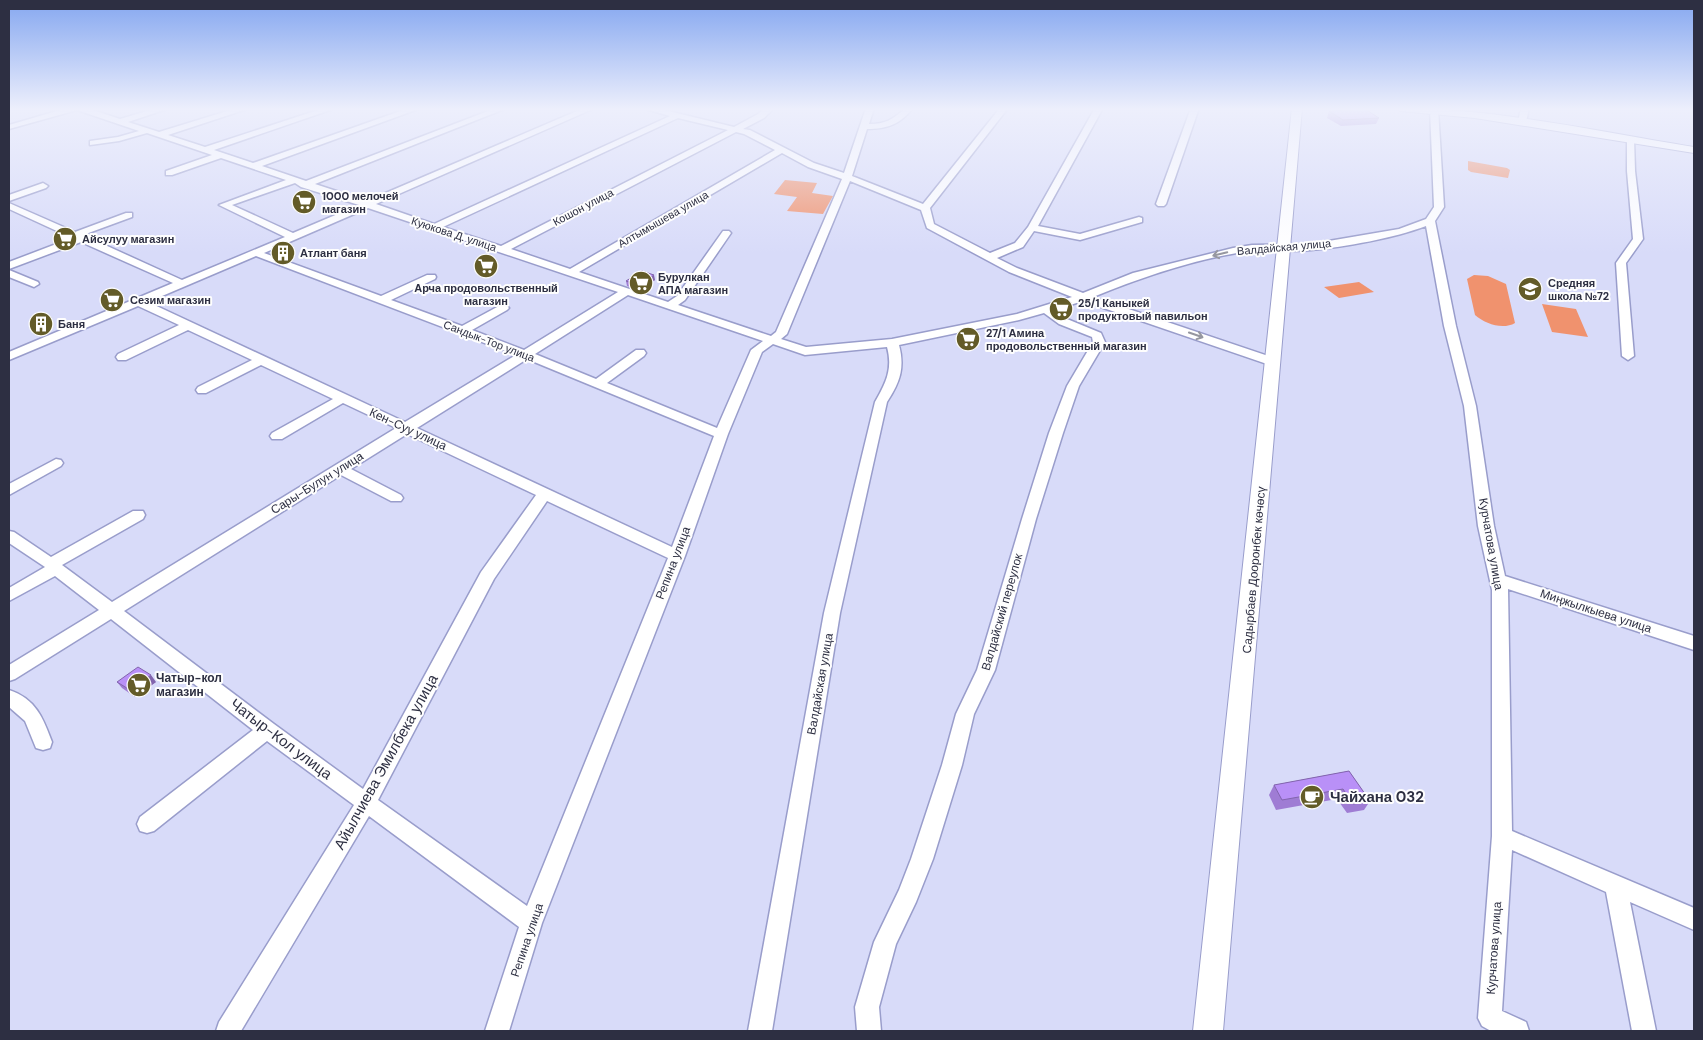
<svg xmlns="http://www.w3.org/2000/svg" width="1703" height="1040" viewBox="0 0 1703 1040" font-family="'DM Sans',sans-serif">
  <rect width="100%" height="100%" fill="#d8dbf9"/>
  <path fill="#f0926e" d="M1468,161L1507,168L1510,170L1508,178L1471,172L1468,170Z
    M785,180L817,183L812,193L833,196L823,214L787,211L797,197L774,194Z
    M1474,275L1488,276L1506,284L1515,323C1503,330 1485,324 1475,315L1467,279Z
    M1359,282L1374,292L1339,298L1324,287Z
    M1542,304L1576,309L1588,337L1552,332Z"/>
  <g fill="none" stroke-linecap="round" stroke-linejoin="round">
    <g stroke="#999dcb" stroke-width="3">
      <path id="minor" d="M67,108H87L120,119L157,108H170L128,122L159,132L237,108H250L168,135L205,147L324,108H336L214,150L253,163L409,108H421L262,166L306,181L496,108H507L315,184L367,201L584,108H595L376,204L434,224L670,116L642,108H656L734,127L758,114L765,108H774L764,118L743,129L750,130L814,163L844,173L866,108H874L869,124C885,124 893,120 905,108H913C900,124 888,129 867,129L852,176L923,204L1000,108H1008L930,208L934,224L990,253L1015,243L1028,227L1095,108H1103L1038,226L1080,234L1139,217L1142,218V222L1080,240L1034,231L1023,247L997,258L1017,268L1083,293L1133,273L1233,248L1252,245L1311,244L1399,229L1426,219L1434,207L1430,108H1438L1444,207L1435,221L1456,326L1476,406L1494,526L1505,576L1694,636V650L1508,589L1512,831L1694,908V930L1630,902L1656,1031H1632L1606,892L1512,850L1502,1011L1526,1022L1529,1031H1491L1482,1026L1478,1018L1492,836V590L1478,526L1464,406L1444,326L1426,226C1394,238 1346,247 1311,250C1291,252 1270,249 1250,251C1198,258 1142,277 1093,297L1277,359L1279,362L1277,365L1273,366L1083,301L1054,310L1067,319L1101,333L1105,342L1079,386L1063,433L1036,519L995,670L974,714L962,765L933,859L916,902L896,944L879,1007L881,1031H857L855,1007L874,942L899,890L911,859L942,765L956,714L977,670L1022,519L1049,433L1067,386L1093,342L1092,337L1059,324L1044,313L1019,320L899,345C905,368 900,382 887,402L840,613L772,1031H748L824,613L875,402C886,383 893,369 887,347L805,355L773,344L762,352L728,434L685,556L542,923L509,1031H485L519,927L369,816L241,1031H216L219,1022L354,805L267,741L154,831L147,833L140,831L137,824L140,817L253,730L111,619L15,679L9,681V665L99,610L55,576L9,601V588L45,567L9,543V531L14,532L51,557L133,511H143L145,515L143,519L62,565L112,602L396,428L343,403L282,439H272L270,436L272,433L333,399L261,365L206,393H198L196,390L198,387L252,360L188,330L126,360H118L116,357L118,354L179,325L138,306L9,360V352L173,283L81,242L9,269V262L72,238L9,209V203L75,232L126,213H132V217L83,235L182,280L285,237L219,205L286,180L221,158L172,175H166V171L212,155L147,133L119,141L90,145V141L118,137L139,131L77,110L9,129V125ZM678,118L728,130L501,246L443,227ZM736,132L744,134L775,150L570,269L511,249ZM782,153L808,167L842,179L776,332L771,336L678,305L685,300L731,233L729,231H723L677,296L668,302L579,272ZM850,181L921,210L927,228L1009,272L1072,297L1017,314L892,339L806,347L781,339L787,334ZM295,183L301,187L359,205L293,233L232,205ZM368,208L618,292L524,350L472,330L507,310L509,308L507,306H499L462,326L391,300L435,279L436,277L435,275H427L381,296L264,253ZM256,256L516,355L405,422L148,302ZM628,295L763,341L751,350L717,428L607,383L644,356L646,353L644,350H636L596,379L535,354ZM527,359L714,436L672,547L417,428ZM407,434L536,495L481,572L363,789L274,724L124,611L341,475L391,501H401L403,498L401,495L351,469ZM547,501L668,558L527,906L378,800L494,579Z
        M1191,108H1199L1166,204L1164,206H1158L1156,204Z
        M1521,108H1529L1526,122L1522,124L1518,122Z
        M1627,137L1634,139L1635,171L1643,239L1626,263L1634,356L1628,360L1622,356L1616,263L1633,239L1627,171Z
        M43,183L48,186L46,188L9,201V195Z
        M9,270L38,282L39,284L34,287L9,277Z
        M56,459L61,460L63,463L61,466L9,495V484Z
        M9,690C36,699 43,718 52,742L50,748L43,750L36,748L25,721L9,707Z"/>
    </g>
    <g stroke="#999dcb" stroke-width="2">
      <path id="major" d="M1292,108H1302L1223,1031H1193Z
        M1395,108C1493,108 1597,131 1694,147V153L1475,118L1400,111Z"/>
    </g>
    <use href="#minor" fill="#fff" fill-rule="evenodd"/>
    <use href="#major" fill="#fff" fill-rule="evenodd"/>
  </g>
  <path fill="#9f7cd4" d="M1329,111L1379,118L1376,124L1341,126L1327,118Z
    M655,280L639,290L627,286L626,281Z
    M960,333L977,339L976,342L966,344L960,336Z
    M117,682H156L135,697L122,688Z
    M1349,771L1370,801L1364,810L1347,813L1337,799L1276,810L1269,795L1274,785Z"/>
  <path fill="#8265ad" d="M654,275L655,280L639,290L638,285Z
    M977,339L976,342L966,344V341Z
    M151,675L156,682L135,697L130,690Z"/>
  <path fill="#b990f7" stroke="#8265ad" d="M1365,109L1379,118L1343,120L1329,111Z
    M642,271L654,275L638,285L626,281Z
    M971,331L977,339L966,341L960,333Z
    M138,667L151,675L130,690L117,682Z
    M1349,771L1370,801L1353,804L1343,789L1282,800L1274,785Z"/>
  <defs><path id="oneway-shaft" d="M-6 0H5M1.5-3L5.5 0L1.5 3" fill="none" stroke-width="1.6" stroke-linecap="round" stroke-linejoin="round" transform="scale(1.25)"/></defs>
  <g stroke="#9697a0">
    <use href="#oneway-shaft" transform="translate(1220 254) rotate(166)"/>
    <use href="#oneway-shaft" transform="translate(1196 335) rotate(19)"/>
  </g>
  <linearGradient id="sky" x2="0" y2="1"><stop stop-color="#85a7f0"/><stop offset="0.43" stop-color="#edeffc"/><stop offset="1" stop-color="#edeffc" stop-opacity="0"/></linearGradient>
  <rect width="1703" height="254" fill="url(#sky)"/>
  <defs>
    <g id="supermarket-disc" transform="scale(1.25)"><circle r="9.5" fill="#635b28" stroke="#fefefe"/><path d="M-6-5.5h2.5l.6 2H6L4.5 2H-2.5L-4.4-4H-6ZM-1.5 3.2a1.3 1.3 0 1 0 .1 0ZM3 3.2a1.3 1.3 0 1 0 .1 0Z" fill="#fff"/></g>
    <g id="building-disc" transform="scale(1.25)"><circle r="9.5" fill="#635b28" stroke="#fefefe"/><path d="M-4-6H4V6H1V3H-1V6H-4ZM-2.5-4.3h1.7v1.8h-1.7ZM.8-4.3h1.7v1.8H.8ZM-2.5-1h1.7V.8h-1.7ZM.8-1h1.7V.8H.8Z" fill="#fff"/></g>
    <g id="school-disc" transform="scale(1.25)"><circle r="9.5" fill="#635b28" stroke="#fefefe"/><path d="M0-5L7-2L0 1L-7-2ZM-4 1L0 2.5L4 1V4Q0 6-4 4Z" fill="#fff"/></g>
    <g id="cafe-disc" transform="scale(1.25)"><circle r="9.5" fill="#635b28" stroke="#fefefe"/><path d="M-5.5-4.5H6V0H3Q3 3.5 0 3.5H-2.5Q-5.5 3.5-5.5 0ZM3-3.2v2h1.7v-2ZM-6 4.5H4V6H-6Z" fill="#fff"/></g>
  </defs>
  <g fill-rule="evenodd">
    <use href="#supermarket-disc" x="304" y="202"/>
    <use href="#supermarket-disc" x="65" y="239"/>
    <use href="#building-disc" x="283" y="253"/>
    <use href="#supermarket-disc" x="486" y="266"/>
    <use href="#supermarket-disc" x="641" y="283"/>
    <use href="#school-disc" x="1530" y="289"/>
    <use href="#supermarket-disc" x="112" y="300"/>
    <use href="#supermarket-disc" x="1061" y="309"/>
    <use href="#building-disc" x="41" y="324"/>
    <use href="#supermarket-disc" x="968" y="339"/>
    <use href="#supermarket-disc" x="139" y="685"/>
    <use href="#cafe-disc" x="1312" y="797"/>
  </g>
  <g text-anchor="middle" stroke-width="4" stroke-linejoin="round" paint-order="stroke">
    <g font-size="11" font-weight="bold" fill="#2d2f42" stroke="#fefefe" text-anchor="start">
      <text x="322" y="200">1000 мелочей<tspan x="322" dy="13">магазин</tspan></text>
      <text x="82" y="243">Айсулуу магазин</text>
      <text x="300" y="257">Атлант баня</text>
      <text x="658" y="281">Бурулкан<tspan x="658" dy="13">АПА магазин</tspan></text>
      <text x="1548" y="287">Средняя<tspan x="1548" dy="13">школа №72</tspan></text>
      <text x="486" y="292" text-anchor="middle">Арча продовольственный<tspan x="486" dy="13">магазин</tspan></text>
      <text x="130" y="304">Сезим магазин</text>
      <text x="1078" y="307">25/1 Каныкей<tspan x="1078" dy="13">продуктовый павильон</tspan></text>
      <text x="58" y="328">Баня</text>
      <text x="986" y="337">27/1 Амина<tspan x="986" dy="13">продовольственный магазин</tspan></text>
    </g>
    <g font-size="11" fill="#2d2f42" stroke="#fefefe">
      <text transform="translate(583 207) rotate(-28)" y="4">Кошон улица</text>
      <text transform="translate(663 219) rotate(-30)" y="4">Алтымышева улица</text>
      <text transform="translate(454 234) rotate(18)" y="4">Куюкова Д. улица</text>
      <text transform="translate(1284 247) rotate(-5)" y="4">Валдайская улица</text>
      <text transform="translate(489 341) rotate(21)" y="4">Сандык-Тор улица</text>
    </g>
    <g font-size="12" fill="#2d2f42" stroke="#fefefe">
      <text transform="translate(408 429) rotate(25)" y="4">Кен-Суу улица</text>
      <text transform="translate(317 483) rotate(-32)" y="4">Сары-Булун улица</text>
      <text transform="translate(1491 544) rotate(80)" y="4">Курчатова улица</text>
      <text transform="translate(673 563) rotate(-69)" y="4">Репина улица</text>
      <text transform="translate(1254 570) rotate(-85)" y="4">Садырбаев Дооронбек көчөсү</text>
      <text transform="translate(1596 611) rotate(18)" y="4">Миңжылкыева улица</text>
      <text transform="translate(1002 612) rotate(-74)" y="4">Валдайский переулок</text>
      <text transform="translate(820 684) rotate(-80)" y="4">Валдайская улица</text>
      <text transform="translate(527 940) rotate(-71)" y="4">Репина улица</text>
      <text transform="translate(1494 948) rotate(-86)" y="4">Курчатова улица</text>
    </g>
    <g font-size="12" font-weight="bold" fill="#2d2f42" stroke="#fefefe" text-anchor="start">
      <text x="156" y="682">Чатыр-кол<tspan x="156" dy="14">магазин</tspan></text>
    </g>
    <g font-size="15" fill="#2d2f42" stroke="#fefefe">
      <text transform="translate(281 739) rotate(37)" y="5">Чатыр-Кол улица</text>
      <text transform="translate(386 762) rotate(-61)" y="5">Айылчиева Эмилбека улица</text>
    </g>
    <g font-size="15" font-weight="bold" fill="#2d2f42" stroke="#fefefe" text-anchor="start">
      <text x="1330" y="802">Чайхана 032</text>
    </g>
  </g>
  <rect width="1703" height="1040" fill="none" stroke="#2d2f42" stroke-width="20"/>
</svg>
